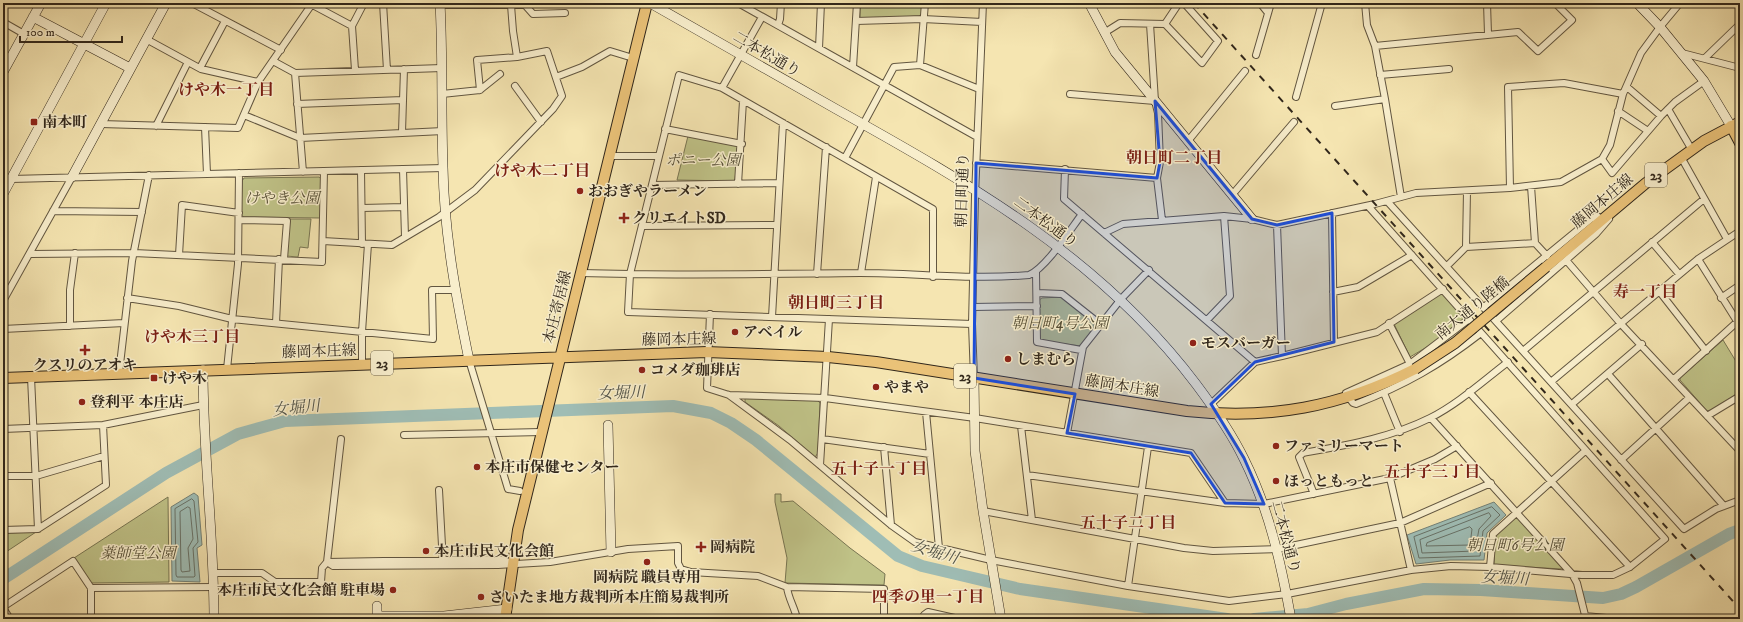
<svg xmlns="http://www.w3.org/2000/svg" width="1743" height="622" viewBox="0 0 1743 622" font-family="'IM FELL DW Pica','Noto Serif JP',serif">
  <rect width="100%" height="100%" fill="#f5e5b1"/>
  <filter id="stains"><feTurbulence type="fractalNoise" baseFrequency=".005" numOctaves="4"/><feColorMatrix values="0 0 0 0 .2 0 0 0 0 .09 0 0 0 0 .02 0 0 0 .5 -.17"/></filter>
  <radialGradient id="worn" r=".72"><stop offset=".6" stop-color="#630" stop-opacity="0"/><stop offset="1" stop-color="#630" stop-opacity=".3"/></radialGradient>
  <path fill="#c0c388" stroke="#787552" d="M860,3H923L922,13L919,16L862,19L860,17Z
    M688,136L735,145L738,148L735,180L733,181L677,180Z
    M319,177L322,179L321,218L244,217L241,215L242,181L244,178Z
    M290,219H311L308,248L300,247L298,257L286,256Z
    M1440,294H1443L1464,317L1463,321L1447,335L1410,357L1394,324Z
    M1061,297L1094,324V327L1081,346L1042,341L1039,338V300L1042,298Z
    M1723,340L1740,368V392L1711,410L1707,411L1680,380V378Z
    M745,398L817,400L820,403L818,453L815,457L779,426L745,402Z
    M775,494H781V502L793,501L850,548L885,574L884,585L785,583L787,558L775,502Z
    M168,497L169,582L91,583L74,558Z
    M1514,517H1519L1562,567L1561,569L1494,565L1495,535Z
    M36,532L3,554V533Z"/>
  <path fill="#9fbdb5" stroke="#738177" d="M194,493L198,496L202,545L197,548L200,582L172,581L171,507Z
    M1494,502L1506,515L1487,533L1484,560H1450L1416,564L1407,535Z"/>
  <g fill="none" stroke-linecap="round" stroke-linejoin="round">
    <path stroke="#687268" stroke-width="1" d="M192,499L194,501L198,542L193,548L195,576L194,577H177L176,575L175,509Z
      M188,507L190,508L193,539L188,548L190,571L182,572L181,570L180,512Z
      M1492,507L1500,515L1483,531L1480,556L1419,558L1414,537Z
      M1489,513L1491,516L1479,529L1475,551L1422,553L1420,540Z
      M1470,527L1472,529L1470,545L1426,546L1427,543Z"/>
    <path stroke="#9fbdb5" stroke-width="12" d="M3,579L166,473L238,434L285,421L673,406L711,413L731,423L756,440L898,556L922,566L1020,589L1227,619
      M1254,619L1308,614L1346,604L1424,589L1481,590L1603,598L1621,594L1636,587L1729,534L1740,530"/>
    <g stroke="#625640" stroke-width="8">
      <path id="street" d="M192,3L281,50
        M309,3L352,26
        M383,3L387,70
        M738,3L977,137
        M1260,3L1268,13
        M1365,3L1367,25L1375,46L1385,99L1401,197
        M1487,3L1488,34
        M444,5H525L533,14L565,13
        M511,5L513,31L517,57
        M856,21L923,19L982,22
        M3,22L24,34
        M1150,24L1155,101L1158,113L1160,162L1157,178L1162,220
        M1165,24L1179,3
        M778,25L780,19L781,3
        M1104,33L1120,23L1165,24L1202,63L1218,41L1184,3
        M146,39L201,69L258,82
        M1375,46L1518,32L1538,51L1572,20L1555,3
        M819,48L821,3
        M1682,53L1740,68
        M1256,55L1271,3
        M1705,58L1739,25
        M273,61L295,73L442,68
        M920,65L925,3
        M853,67L857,3
        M200,68L225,21
        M355,70L352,26L364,3
        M295,73L303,172
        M1380,75L1449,69
        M556,77L582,67L610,51L633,58
        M515,86L541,122
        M1627,87L1661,116
        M722,88L762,17
        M480,90L500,74
        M1070,94L1155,101
        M1296,97L1322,3
        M297,104L403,100
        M1335,106L1385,99
        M1668,109L1692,150
        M1618,111L1648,131
        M244,115L300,138L443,131
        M101,124L238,128L258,82L312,4
        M156,126L188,62
        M205,127L207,174
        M665,129L742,144
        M402,132L404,69
        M1188,141L1245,71
        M610,156H659
        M1681,157L1727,239
        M845,158L894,67L920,65L979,89
        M1602,159L1612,173L1661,116L1675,102L1704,81
        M976,163L1157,178
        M403,169L405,237
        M1065,169L1064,199L1255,362
        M361,170L362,244
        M11,179L443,168
        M738,184L743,101
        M652,185L779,183
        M1531,186L1535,243L1547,256
        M1510,188L1508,87L1564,83L1623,94
        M1232,195L1294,122
        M1387,201L1684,529L1716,509L1740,500
        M362,208L404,207
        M53,211L142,212
        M1332,213L1334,342
        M239,220L287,221L284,259
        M1277,225L1282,356
        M642,226L776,225
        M1104,233L1123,224L1224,216L1252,219L1277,225L1375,204L1416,193L1510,188L1561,182L1602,159L1610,145L1623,94L1641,53L1660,27L1680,3
        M323,241L392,245L439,217L475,190L553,109L562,96L547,51L517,57L477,60L480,90L442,94
        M1652,242L1679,274
        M1466,247L1467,191
        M31,254L134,253L322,262L324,171
        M179,255L182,205L239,213
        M1698,259L1740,326
        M1566,260L1621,324L1740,451
        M1447,266L1466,247L1535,243
        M1036,272L1037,342L1081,350
        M581,273C674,276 767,274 860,273C917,273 972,280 1029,275C1046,268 1070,230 1082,214
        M861,273L876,177
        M817,274L826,147
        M933,277V209L722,88L679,75L630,274L628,312L972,324
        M1659,291L1706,351
        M1333,292L1358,287L1412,255
        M1037,293L1062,294L1100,324
        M127,298L179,306L232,319L433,339L432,290H455
        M1721,298L1740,285
        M3,301L72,177
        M973,307L1037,306
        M1484,307L1591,219L1597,216L1602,219
        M710,314L707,388L729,395L825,398L975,418L1191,453L1225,503
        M772,317L783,123
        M1207,320L1230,296L1224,216
        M1496,321L1596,234L1609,219
        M276,323L279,259
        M1389,323L1410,364
        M70,326V290L75,253
        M3,329L124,323
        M1523,351L1704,199
        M469,360L508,489L520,491
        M362,364V332L368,244
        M227,369L238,264L239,173
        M119,373L132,261L149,175
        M1608,374L1724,506
        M31,377L38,529
        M974,378L972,324L975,196L983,3
        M1674,379L1737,322
        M1552,381L1698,259L1740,231
        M1469,392L1630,567
        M1346,393L1410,364L1469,319
        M1384,393L1400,432
        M729,395L790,440L891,525L915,542L991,560L1128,586L1229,601L1287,594L1411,570L1451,566L1490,567L1582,575H1613L1630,567L1665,539L1368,206
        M1349,398L1353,403L1356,404C1405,385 1440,365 1481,333
        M1211,404L1255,362L1282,356L1377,332L1443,289
        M1572,404L1642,344
        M926,412L939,548
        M1707,416L1740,396
        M1431,418L1572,574L1577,583L1586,619
        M1021,426L1032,520
        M3,429L103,425L203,405
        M1067,433L1083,347L1121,299L1149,270
        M404,435L541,432
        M822,439L930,454
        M884,447L891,525
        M1621,460L1689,398
        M820,465L829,319
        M1027,475L1225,503L1264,504L1390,478L1435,459L1457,446
        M3,476H36L104,456
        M1390,478L1411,570
        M439,490L443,564
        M1314,494L1299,457L1303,453C1347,445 1390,438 1430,418C1458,404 1483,381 1508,362
        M983,511L1184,548L1213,551L1277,549L1400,523L1491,483
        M3,530L38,529L106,485L103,425
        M327,562L333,566L498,565L550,562L628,549L678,546V563L681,569L691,572L758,576L787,587L884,589V619
        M327,562L498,559L509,562
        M1490,567L1493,534L1585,451
        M213,573H262L275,582H321L322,568L327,562L341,439
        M1128,586L1148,447
        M787,587C788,598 795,608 797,619
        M3,607L73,561L91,588
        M3,608L10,619
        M1585,616L1617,619
        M91,619V588L214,587
        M924,619V615L928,612L959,619"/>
    </g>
    <g stroke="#31271b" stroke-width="10">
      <path id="secondary" d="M440,3C443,58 441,113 443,167C444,232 456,297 469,360
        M650,3C712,38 774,74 836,109C972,185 1101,258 1196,384C1214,408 1231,432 1244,459C1269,509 1281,563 1291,619
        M1089,3L1115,52L1252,219
        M1637,3L1660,27L1704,81L1731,126
        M33,17L130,68
        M3,72L41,3
        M72,177L166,3
        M3,194L106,3
        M203,370C203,453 214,536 214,619
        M974,378L975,451L983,511L1001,619
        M608,425L611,552
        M377,606V616H444L507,609"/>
    </g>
    <g stroke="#31271b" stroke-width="12">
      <path id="primary" d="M1731,126L1740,143
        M1546,267L1646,183L1704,141L1740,122
        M3,378L707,352L828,357L876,362L1187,411C1270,420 1340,407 1415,369
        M505,619L518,530L647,3"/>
    </g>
    <use href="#street" stroke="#f8eecc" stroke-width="6"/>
    <use href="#secondary" stroke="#f8eecc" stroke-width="9"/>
    <use href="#primary" stroke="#eac278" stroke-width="10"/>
    <path stroke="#31271b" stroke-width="2" stroke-dasharray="7 7" stroke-linecap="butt" d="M1194,3L1740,609"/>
    <g stroke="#31271b" stroke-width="12" stroke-linecap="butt">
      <path id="primary-bridge" d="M1415,369L1455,343L1546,267"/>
    </g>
    <use href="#primary-bridge" stroke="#eac278" stroke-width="10"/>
  </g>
  <path fill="#1d4ed8" fill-opacity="0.2" stroke="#1d4ed8" stroke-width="3" stroke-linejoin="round" d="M1155,101L1252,219L1277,225L1332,213L1334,342L1255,362L1211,404L1244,458L1264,504L1225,503L1191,453L1067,433L1075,394L974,378L976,163L1157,178L1160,162Z"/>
  <g fill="#8f2418" stroke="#f8eecc" stroke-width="1.5">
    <rect x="30" y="118" width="8" height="8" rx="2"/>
    <circle cx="580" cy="191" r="4"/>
    <path d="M622 212h4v4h4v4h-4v4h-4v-4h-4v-4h4z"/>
    <circle cx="735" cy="332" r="4"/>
    <circle cx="1193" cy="343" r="4"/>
    <path d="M83 344h4v4h4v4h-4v4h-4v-4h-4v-4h4z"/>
    <circle cx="1008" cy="359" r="4"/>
    <circle cx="642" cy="370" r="4"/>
    <rect x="150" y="374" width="8" height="8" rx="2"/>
    <circle cx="876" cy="387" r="4"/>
    <circle cx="82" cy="402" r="4"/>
    <circle cx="1276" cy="446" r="4"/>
    <circle cx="477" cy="467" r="4"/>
    <circle cx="1276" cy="481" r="4"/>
    <path d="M699 541h4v4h4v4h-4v4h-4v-4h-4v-4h4z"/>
    <circle cx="426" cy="551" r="4"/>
    <circle cx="647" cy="562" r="4"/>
    <circle cx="393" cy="590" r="4"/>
    <circle cx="481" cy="597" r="4"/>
  </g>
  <g text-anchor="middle" stroke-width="3" stroke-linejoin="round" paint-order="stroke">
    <g fill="#f8eecc" stroke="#6d6350" stroke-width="1">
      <rect x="1645" y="163" width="22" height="24" rx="3"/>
      <rect x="371" y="351" width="22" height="24" rx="3"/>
      <rect x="954" y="364" width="22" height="24" rx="3"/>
    </g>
    <g font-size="14" font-weight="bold" fill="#31271b">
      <text x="1656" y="180">23</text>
      <text x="382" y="368">23</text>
      <text x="965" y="381">23</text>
    </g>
    <g font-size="15" fill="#31271b" stroke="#f8eecc">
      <text transform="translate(767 54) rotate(30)" y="5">二本松通り</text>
      <text transform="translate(962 190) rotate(-88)" y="5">朝日町通り</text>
      <text transform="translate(1602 201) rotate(-40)" y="5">藤岡本庄線</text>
      <text transform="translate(1046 222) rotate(36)" y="5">二本松通り</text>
      <text transform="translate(557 307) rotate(-76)" y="5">本庄寄居線</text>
      <text transform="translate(1472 308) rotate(-39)" y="5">南大通り陸橋</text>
      <text transform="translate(679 339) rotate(-1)" y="5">藤岡本庄線</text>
      <text transform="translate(319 351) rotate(-2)" y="5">藤岡本庄線</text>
      <text transform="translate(1122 386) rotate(9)" y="5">藤岡本庄線</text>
      <text transform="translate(1286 537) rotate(75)" y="5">二本松通り</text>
    </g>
    <g font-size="15" font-weight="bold" fill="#31271b" stroke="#f8eecc" text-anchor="start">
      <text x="42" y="127">南本町</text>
      <text x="588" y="196">おおぎやラーメン</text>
      <text x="632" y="223">クリエイトSD</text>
      <text x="743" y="337">アベイル</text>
      <text x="1201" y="348">モスバーガー</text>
      <text x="1016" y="364">しまむら</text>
      <text x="85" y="370" text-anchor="middle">クスリのアオキ</text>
      <text x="650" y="375">コメダ珈琲店</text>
      <text x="162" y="383">けや木</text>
      <text x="884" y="392">やまや</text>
      <text x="90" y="407">登利平 本庄店</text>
      <text x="1284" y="451">ファミリーマート</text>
      <text x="485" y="472">本庄市保健センター</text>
      <text x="1284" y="486">ほっともっと</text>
      <text x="710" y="552">岡病院</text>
      <text x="434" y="556">本庄市民文化会館</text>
      <text x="647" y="582" text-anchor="middle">岡病院 職員専用</text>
      <text x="385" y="595" text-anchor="end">本庄市民文化会館 駐車場</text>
      <text x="489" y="602">さいたま地方裁判所本庄簡易裁判所</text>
    </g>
    <g font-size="15" font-style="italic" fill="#554e36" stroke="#f8eecc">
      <text x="703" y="165">ポニー公園</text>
      <text x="282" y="203">けやき公園</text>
      <text x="1060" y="328">朝日町4号公園</text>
      <text x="1515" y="550">朝日町6号公園</text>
      <text x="138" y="558">薬師堂公園</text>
    </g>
    <g font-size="16" font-weight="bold" fill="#7a1f14" stroke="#f8eecc">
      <text x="226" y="95">けや木一丁目</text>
      <text x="1174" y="163">朝日町二丁目</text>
      <text x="542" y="176">けや木二丁目</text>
      <text x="1645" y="297">寿一丁目</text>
      <text x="836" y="308">朝日町三丁目</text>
      <text x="192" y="342">けや木三丁目</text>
      <text x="879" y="474">五十子一丁目</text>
      <text x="1432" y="477">五十子三丁目</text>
      <text x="1128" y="528">五十子二丁目</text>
      <text x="928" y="602">四季の里一丁目</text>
    </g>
    <g font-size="16" font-style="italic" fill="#525449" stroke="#f8eecc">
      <text transform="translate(621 392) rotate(-2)" y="6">女堀川</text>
      <text transform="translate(296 407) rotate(-6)" y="6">女堀川</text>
      <text transform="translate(935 551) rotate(17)" y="6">女堀川</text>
      <text transform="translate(1505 577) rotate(3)" y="6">女堀川</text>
    </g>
  </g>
  <rect width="1743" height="622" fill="none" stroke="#f5e5b1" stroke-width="16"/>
  <rect x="4" y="4" width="1735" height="614" fill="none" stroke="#31271b" stroke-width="2"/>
  <rect x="8" y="8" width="1727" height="606" fill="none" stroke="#31271b"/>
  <path d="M20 36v6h102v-6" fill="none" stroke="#31271b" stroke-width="2"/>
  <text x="26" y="36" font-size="12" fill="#31271b" stroke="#f8eecc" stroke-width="3" paint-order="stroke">100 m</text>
  <rect width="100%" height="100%" filter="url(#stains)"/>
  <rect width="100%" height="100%" fill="url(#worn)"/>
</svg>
